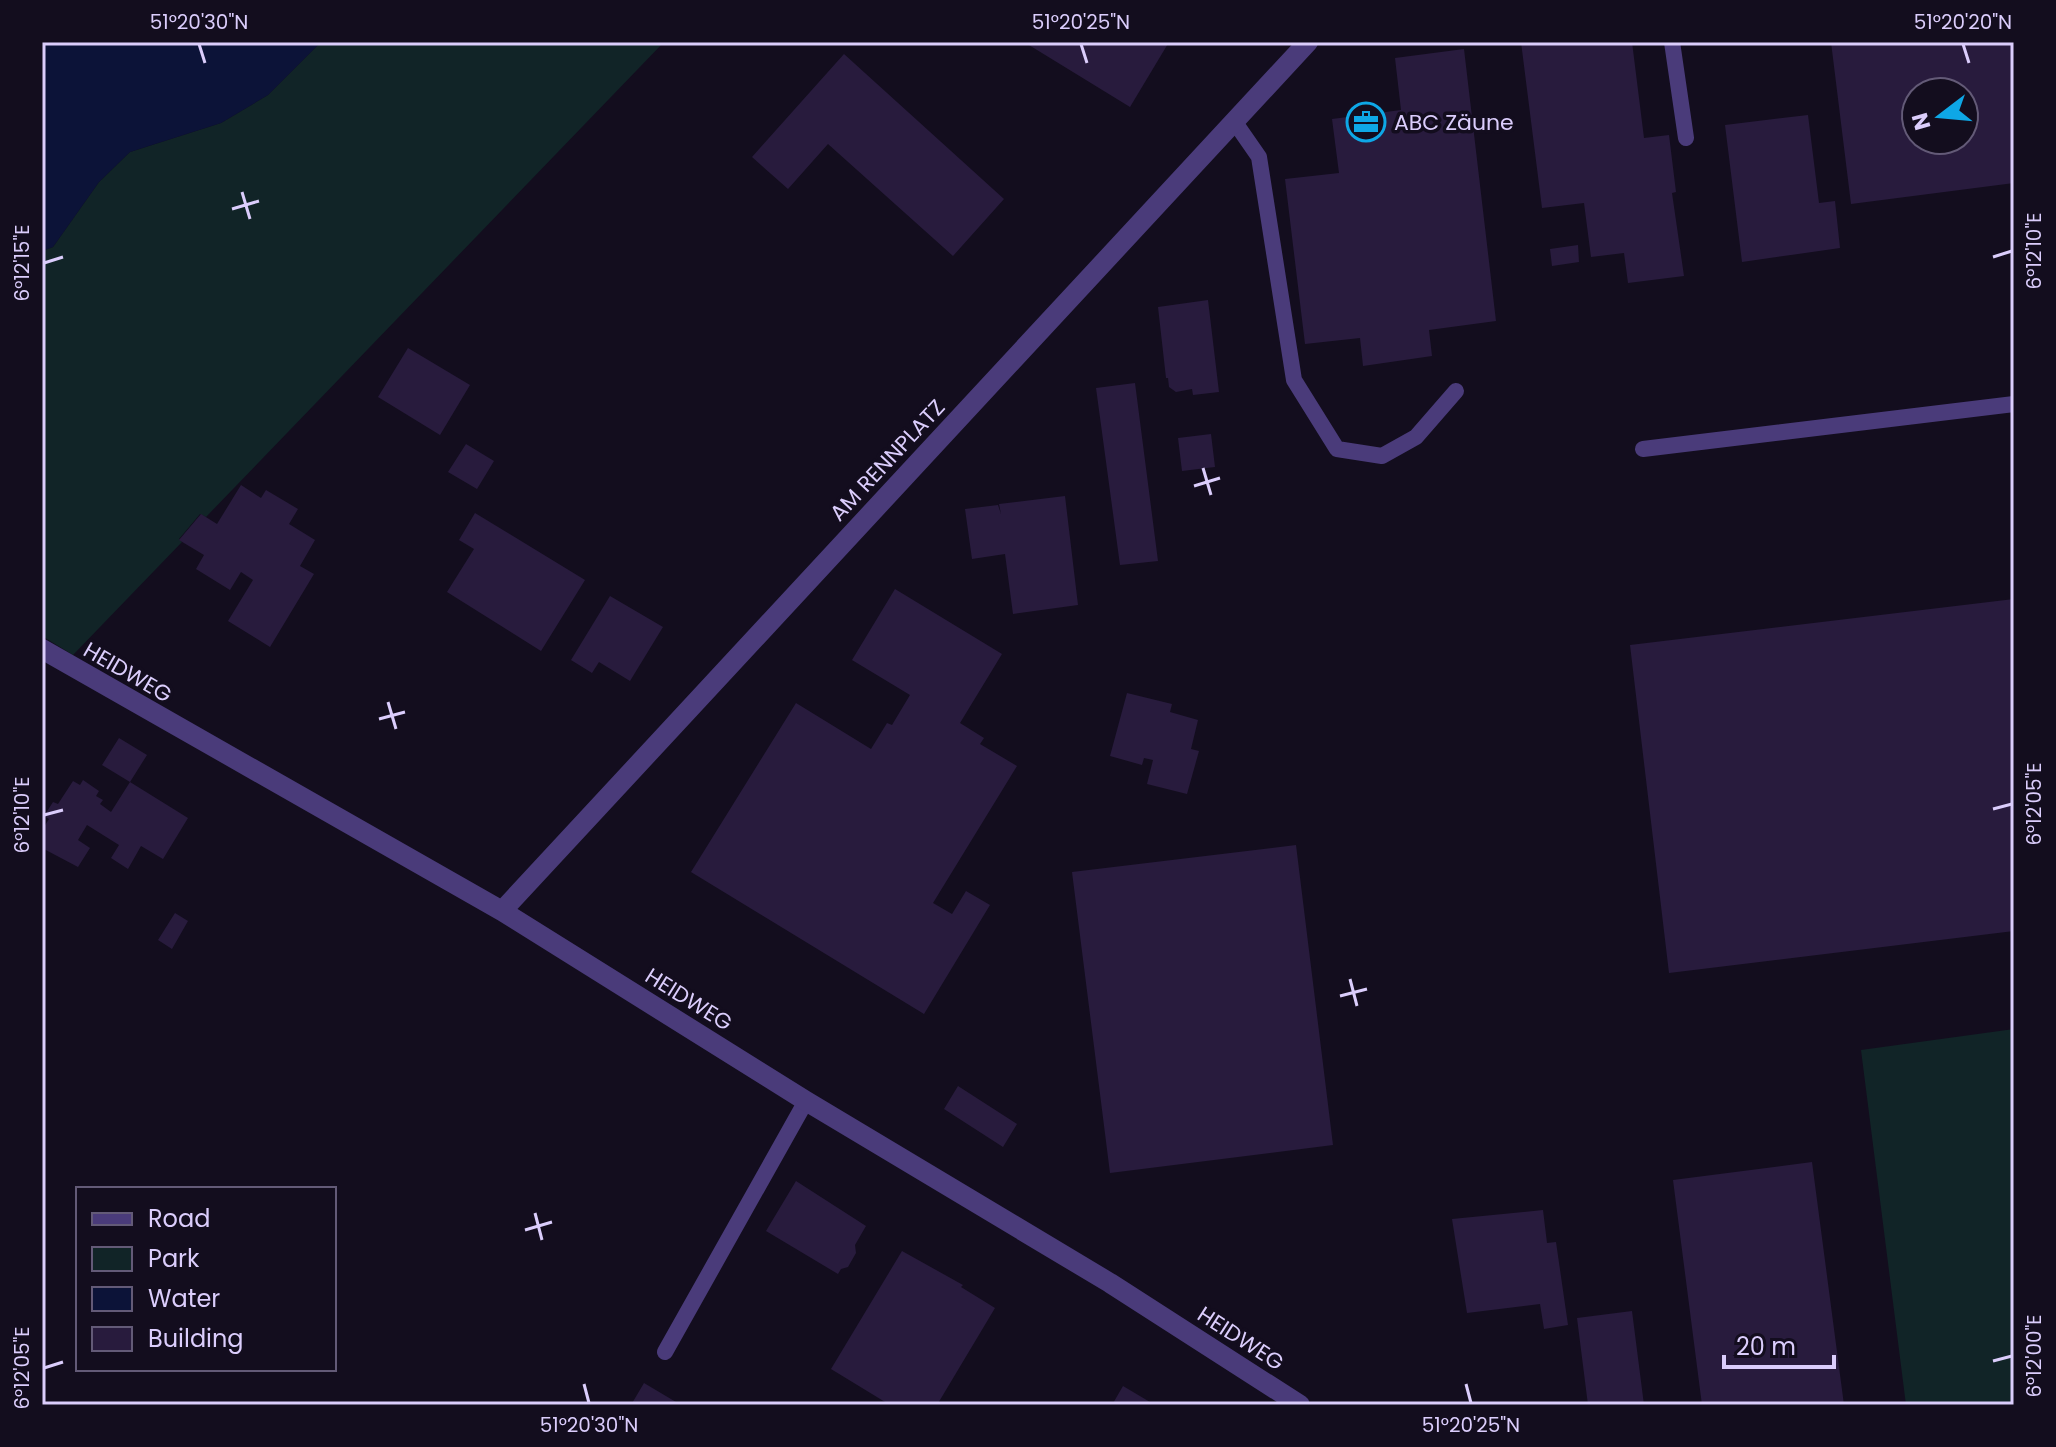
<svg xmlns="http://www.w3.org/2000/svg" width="2056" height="1447" viewBox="0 0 2056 1447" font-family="Poppins,sans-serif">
  <rect width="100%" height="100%" fill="#130d1e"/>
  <path fill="#112427" d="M321,42H664L206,517L200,514L179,539L182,542L73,655L42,636V251L53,247L99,182L130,152L221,123L268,95Z
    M2014,1029V1405H1906L1861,1050Z"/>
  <path fill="#0c1338" d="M42,42H321L268,95L221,123L130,152L99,182L53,247L42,251Z"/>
  <path fill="#281b3d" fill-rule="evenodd" d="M1024,42H1169L1130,107Z
    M1521,42H1632L1644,138L1669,135L1676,192L1672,193L1684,276L1628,283L1624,253L1591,257L1584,203L1542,208Z
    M1831,42H2014V183L1851,204ZM1916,92H1964V140H1916Z
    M1464,49L1496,321L1429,330L1432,356L1363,366L1360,338L1305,344L1285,179L1339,173L1332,119L1401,110L1395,58Z
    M844,54L1004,199L953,256L828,144L788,189L752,157Z
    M1808,115L1819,203L1835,201L1840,248L1742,262L1725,125Z
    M1578,245L1579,262L1552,266L1550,249Z
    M1208,300L1219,392L1193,395L1192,389L1176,392L1169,387L1168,378H1166L1158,307Z
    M408,348L470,385L440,435L378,397Z
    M1135,383L1158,561L1120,565L1096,388Z
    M1211,434L1215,467L1182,471L1178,438Z
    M466,444L494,461L477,489L448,472Z
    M241,485L261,498L266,490L298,509L289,524L315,540L300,566L314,574L270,647L228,621L253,580L241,572L230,590L196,569L204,555L179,540L201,514L217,524Z
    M1065,496L1078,605L1013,614L1005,554L972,559L965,509L998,505L1001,514L999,504Z
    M475,513L585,580L541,651L447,592L474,549L459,540Z
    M895,589L1002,654L960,723L984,738L980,744L1017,766L933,903L952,914L966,891L990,905L924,1014L691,872L796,703L871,749L887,723L892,725L910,695L852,660Z
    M610,596L663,627L630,681L599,662L592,673L571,660Z
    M2014,599V931L1669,973L1630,645Z
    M1127,693L1172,704L1170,712L1198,720L1191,749L1199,751L1187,794L1147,784L1153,760L1144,758L1142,765L1110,756Z
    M119,738L147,755L130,782L102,765Z
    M83,780L99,791L96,796L103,800L100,804L111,812L130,782L188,818L163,859L141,846L128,869L111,858L119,845L87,825L78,840L90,848L78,867L42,848V830L49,819L44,816L53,802L58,804L73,781L80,785Z
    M1296,845L1333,1145L1110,1173L1072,872Z
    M175,913L188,921L172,949L158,940Z
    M958,1086L1017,1124L1003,1147L944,1109Z
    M1812,1162L1844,1405H1702L1673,1180Z
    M796,1181L866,1226L855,1245L856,1253L848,1267L841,1269L838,1274L766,1231Z
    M1543,1210L1547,1243L1556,1242L1568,1325L1544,1329L1540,1304L1467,1313L1452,1219Z
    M902,1251L963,1285L961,1287L995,1308L937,1405H890L831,1369Z
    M1632,1311L1644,1405H1588L1577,1318Z
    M644,1383L681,1405H631Z
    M1123,1386L1155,1405H1112Z"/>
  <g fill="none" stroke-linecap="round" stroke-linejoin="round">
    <path stroke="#4a3b7a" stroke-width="16" d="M1672,42L1686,138
      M1234,121L1259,157L1294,380L1337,449L1382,456L1416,437L1456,391
      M1643,449L2014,404
      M665,1352L806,1101"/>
    <path stroke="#4a3b7a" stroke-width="20" d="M42,649L502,911L806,1101L1110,1283L1300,1405
      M502,911L1308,42"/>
  </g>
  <path fill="none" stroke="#dbcdfc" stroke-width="3" d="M199,44L205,63M1081,44L1087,63M1963,44L1969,63M242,192L250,219M232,209L259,201M1993,257L2012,251M44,263L63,257M1203,468L1211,495M1194,486L1220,478M388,702L396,729M379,719L405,712M1993,809L2012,804M44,815L63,810M1350,979L1357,1006M1340,996L1367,989M535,1213L542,1240M525,1230L552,1222M1993,1361L2012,1356M44,1368L63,1362M584,1384L589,1403M1466,1384L1471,1403"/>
  <defs>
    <g id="office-ring" transform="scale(2)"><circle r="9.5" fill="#130d1e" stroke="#0ea7e6" stroke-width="1.5"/><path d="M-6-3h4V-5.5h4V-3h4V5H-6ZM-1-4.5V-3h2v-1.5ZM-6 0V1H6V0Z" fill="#0ea7e6"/></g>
  </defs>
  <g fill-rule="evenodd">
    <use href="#office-ring" x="1366" y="122"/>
  </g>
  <g text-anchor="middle" stroke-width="7" stroke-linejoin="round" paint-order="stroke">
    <g font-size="22" fill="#dbcdfc" stroke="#130d1e" text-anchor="start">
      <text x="1394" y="130">ABC Zäune</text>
    </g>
    <g font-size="22" fill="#dbcdfc" stroke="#130d1e">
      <text transform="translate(887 460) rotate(-47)" y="8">AM RENNPLATZ</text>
      <text transform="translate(128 672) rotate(30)" y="8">HEIDWEG</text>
      <text transform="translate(689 999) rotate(32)" y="8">HEIDWEG</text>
      <text transform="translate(1241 1338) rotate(33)" y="8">HEIDWEG</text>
    </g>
  </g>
  <rect width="2056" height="1447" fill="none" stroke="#130d1e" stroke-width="88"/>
  <rect x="76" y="1187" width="260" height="184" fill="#130d1e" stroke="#635a77" stroke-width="2"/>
  <rect x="92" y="1213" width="40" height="12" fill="#4a3b7a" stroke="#635a77" stroke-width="2"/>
  <text x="148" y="1227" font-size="24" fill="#dbcdfc">Road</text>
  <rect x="92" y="1247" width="40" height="24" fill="#112427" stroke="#635a77" stroke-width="2"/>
  <text x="148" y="1267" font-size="24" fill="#dbcdfc">Park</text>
  <rect x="92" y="1287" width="40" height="24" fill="#0c1338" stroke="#635a77" stroke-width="2"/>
  <text x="148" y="1307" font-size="24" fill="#dbcdfc">Water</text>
  <rect x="92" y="1327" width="40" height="24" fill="#281b3d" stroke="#635a77" stroke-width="2"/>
  <text x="148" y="1347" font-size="24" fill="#dbcdfc">Building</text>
  <g transform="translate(1940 116) rotate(254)"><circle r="38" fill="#130d1e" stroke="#635a77" stroke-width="2"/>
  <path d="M0-6L14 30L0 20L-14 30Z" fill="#0ea7e6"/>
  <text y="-12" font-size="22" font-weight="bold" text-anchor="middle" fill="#dbcdfc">N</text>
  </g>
  <path d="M1724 1355v12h110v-12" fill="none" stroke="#dbcdfc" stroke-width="4"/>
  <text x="1736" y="1355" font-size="24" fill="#dbcdfc" stroke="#130d1e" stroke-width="6" paint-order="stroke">20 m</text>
  <rect x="44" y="44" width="1968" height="1359" fill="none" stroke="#dbcdfc" stroke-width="3"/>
  <g font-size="20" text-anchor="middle" fill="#dbcdfc">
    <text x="199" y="29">51°20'30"N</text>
    <text x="1081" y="29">51°20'25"N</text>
    <text x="1963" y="29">51°20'20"N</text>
    <text transform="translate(2034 251) rotate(-90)" y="7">6°12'10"E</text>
    <text transform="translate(22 263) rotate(-90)" y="7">6°12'15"E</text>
    <text transform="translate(2034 804) rotate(-90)" y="7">6°12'05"E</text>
    <text transform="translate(22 815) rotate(-90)" y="7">6°12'10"E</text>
    <text transform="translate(2034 1356) rotate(-90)" y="7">6°12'00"E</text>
    <text transform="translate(22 1368) rotate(-90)" y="7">6°12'05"E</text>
    <text x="589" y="1432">51°20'30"N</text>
    <text x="1471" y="1432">51°20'25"N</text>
  </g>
</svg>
